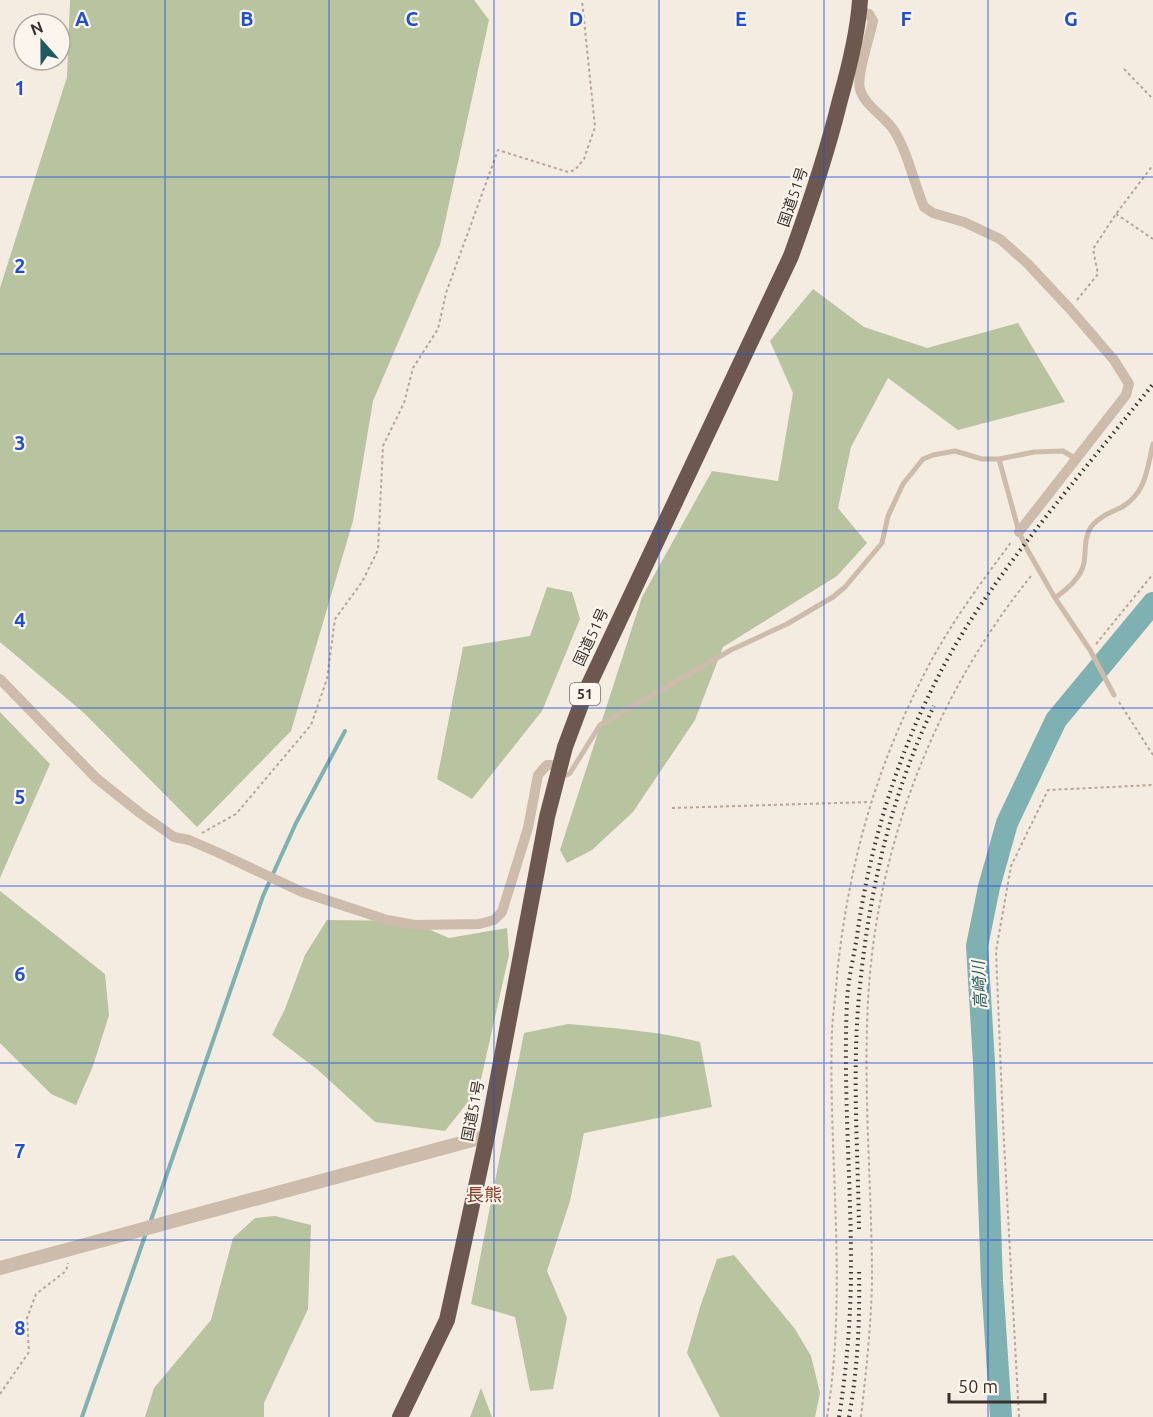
<svg xmlns="http://www.w3.org/2000/svg" width="1153" height="1417" viewBox="0 0 1153 1417" font-family="Ubuntu,'Noto Sans JP',sans-serif">
  <rect width="100%" height="100%" fill="#f4ebe1"/>
  <path fill="#b8c4a0" d="M70,0H474L489,20L440,245L373,401L353,521L291,731L197,827L84,713L0,642V288L67,77Z
    M813,289L864,327L927,348L1018,323L1065,402L958,430L888,378L851,447L838,508L867,543L837,576L723,647L695,720L633,812L592,850L567,863L560,850L642,597L712,471L778,481L793,393L770,341Z
    M547,587L572,592L580,619L542,711L472,799L437,779L463,647L530,636Z
    M0,712L50,764L0,878Z
    M0,891L105,974L109,1015L93,1066L76,1105L51,1094L0,1043Z
    M327,920L410,921L449,938L507,928L509,955L479,1088L445,1131L375,1122L318,1070L272,1035L285,1009L305,955Z
    M568,1024C613,1028 657,1031 700,1042L712,1107L584,1133L570,1201L547,1271L567,1318L553,1389L530,1391L515,1317L471,1304L524,1033Z
    M275,1216L311,1225L308,1309L264,1403V1417H145L154,1388L211,1320L233,1238L255,1218Z
    M734,1255L795,1329L811,1356L820,1393L815,1417H720L687,1353L700,1307L717,1259Z
    M481,1388L492,1417H470Z"/>
  <g fill="none" stroke-linecap="round" stroke-linejoin="round">
    <path stroke="#7fb0b2" stroke-width="4" d="M150,1223L263,896L296,823L345,731
      M82,1417L146,1233"/>
    <path stroke="#7fb0b2" stroke-width="22" d="M1001,1417L992,1281L984,1063L977,946L989,887L1007,823L1056,720L1153,603"/>
    <path stroke="#b9a596" stroke-width="2" stroke-dasharray="3 3" stroke-linecap="butt" d="M1124,69L1153,99
      M1116,214L1153,239
      M1077,300L1098,274L1093,249L1116,214L1153,165
      M1096,644L1153,574
      M1119,702L1153,755
      M672,808L870,802
      M202,833L236,814L311,725L327,679L335,619L362,582L378,550L383,446L404,403L413,368L438,329L446,293L498,150L568,172L575,170L584,159L595,127L582,0
      M0,1394L29,1352L27,1318L36,1294L66,1271L68,1263
      M827,1417C848,1290 828,1158 832,1030C833,1012 836,993 837,975C849,861 876,765 930,663C953,620 983,580 1012,541
      M861,1417C866,1372 871,1327 872,1282C872,1188 863,1094 868,1001C876,847 935,695 1031,576
      M1019,1417L1003,1123L996,951L1011,866L1048,790L1153,785"/>
    <path stroke="#cdbbac" stroke-width="5" d="M999,459L1019,532L1028,551L1055,598L1090,650L1114,695
      M1055,598C1067,589 1081,578 1084,563C1086,551 1084,537 1091,527C1099,517 1111,512 1122,507C1146,493 1147,469 1153,444
      M561,775H567L570,773L600,725L731,650L787,624L833,597L845,587L882,543L888,516L903,484L923,459L933,455L955,451L982,459H999L1034,452L1063,451L1076,459"/>
    <path stroke="#cdbbac" stroke-width="10" d="M859,12L869,14L873,21C870,36 856,76 860,89C864,105 884,116 893,129C907,150 914,183 924,207L933,213L964,222L1000,239L1028,264L1070,309L1114,360L1129,384L1126,395L1019,532
      M0,679L96,778L140,813L174,837L189,840L219,853L302,892L387,920L415,925L479,924L494,920L502,912L528,828L538,775L547,765H560"/>
    <path stroke="#cdbbac" stroke-width="14" d="M0,1268L487,1136"/>
    <path stroke="#6c584f" stroke-width="16" d="M400,1417L447,1320L487,1136L547,817L565,747L586,691L791,256C810,204 827,153 840,100C849,68 858,33 860,0"/>
    <path stroke="#3b302b" stroke-width="4" stroke-dasharray="1.5 4.5" stroke-linecap="butt" d="M859,1229C858,1152 852,1072 859,996C868,897 890,796 934,706
      M839,1417C847,1367 851,1316 851,1266C851,1178 843,1089 847,1001C848,977 855,953 858,929C875,815 915,702 980,606C1033,528 1095,457 1153,384
      M849,1417C858,1368 860,1318 859,1268"/>
  </g>
  <path fill="none" stroke="#1d4ed8" stroke-width="1.5" stroke-opacity="0.55" d="M165,0V1417M329,0V1417M494,0V1417M659,0V1417M824,0V1417M988,0V1417M0,177H1153M0,354H1153M0,531H1153M0,708H1153M0,886H1153M0,1063H1153M0,1240H1153"/>
  <g text-anchor="middle" stroke-width="4.5" stroke-linejoin="round" paint-order="stroke">
    <rect fill="#fbf5ee" stroke="#756b66" stroke-width="1.5" x="570" y="683" width="30" height="22" rx="4.5"/>
    <g font-size="14" font-weight="bold" fill="#3b302b">
      <text x="585" y="699">51</text>
    </g>
    <g font-size="15" fill="#3b302b" stroke="#fbf5ee">
      <text transform="translate(793 197) rotate(-71)" y="5">国道51号</text>
      <text transform="translate(591 637) rotate(-65)" y="5">国道51号</text>
      <text transform="translate(473 1111) rotate(-79)" y="5">国道51号</text>
    </g>
    <g font-size="16" font-style="italic" fill="#1f5a5e" stroke="#fbf5ee">
      <text transform="translate(979 985) rotate(-93)" y="6">高崎川</text>
    </g>
    <g font-size="18" fill="#8c3b22" stroke="#fbf5ee">
      <text x="484" y="1201">長熊</text>
    </g>
  </g>
  <g font-size="20" text-anchor="middle" font-weight="bold" fill="#1d4ed8" stroke="#fbf5ee" stroke-width="4.5" stroke-linejoin="round" paint-order="stroke">
    <text x="82" y="26">A</text>
    <text x="247" y="26">B</text>
    <text x="412" y="26">C</text>
    <text x="576" y="26">D</text>
    <text x="741" y="26">E</text>
    <text x="906" y="26">F</text>
    <text x="1071" y="26">G</text>
    <text x="20" y="95">1</text>
    <text x="20" y="273">2</text>
    <text x="20" y="450">3</text>
    <text x="20" y="627">4</text>
    <text x="20" y="804">5</text>
    <text x="20" y="981">6</text>
    <text x="20" y="1158">7</text>
    <text x="20" y="1335">8</text>
  </g>
  <g transform="translate(42 42) rotate(339)"><circle r="28" fill="#fbf5ee" stroke="#aea6a0" stroke-width="1.5"/>
  <path d="M0-4.5L10 22L0 15L-10 22Z" fill="#1f5a5e"/>
  <text y="-9" font-size="16" font-weight="bold" text-anchor="middle" fill="#3b302b">N</text>
  </g>
  <path d="M949 1393v9h96v-9" fill="none" stroke="#3b302b" stroke-width="3"/>
  <text x="958" y="1393" font-size="18" fill="#3b302b" stroke="#fbf5ee" stroke-width="4.5" paint-order="stroke">50 m</text>
</svg>
